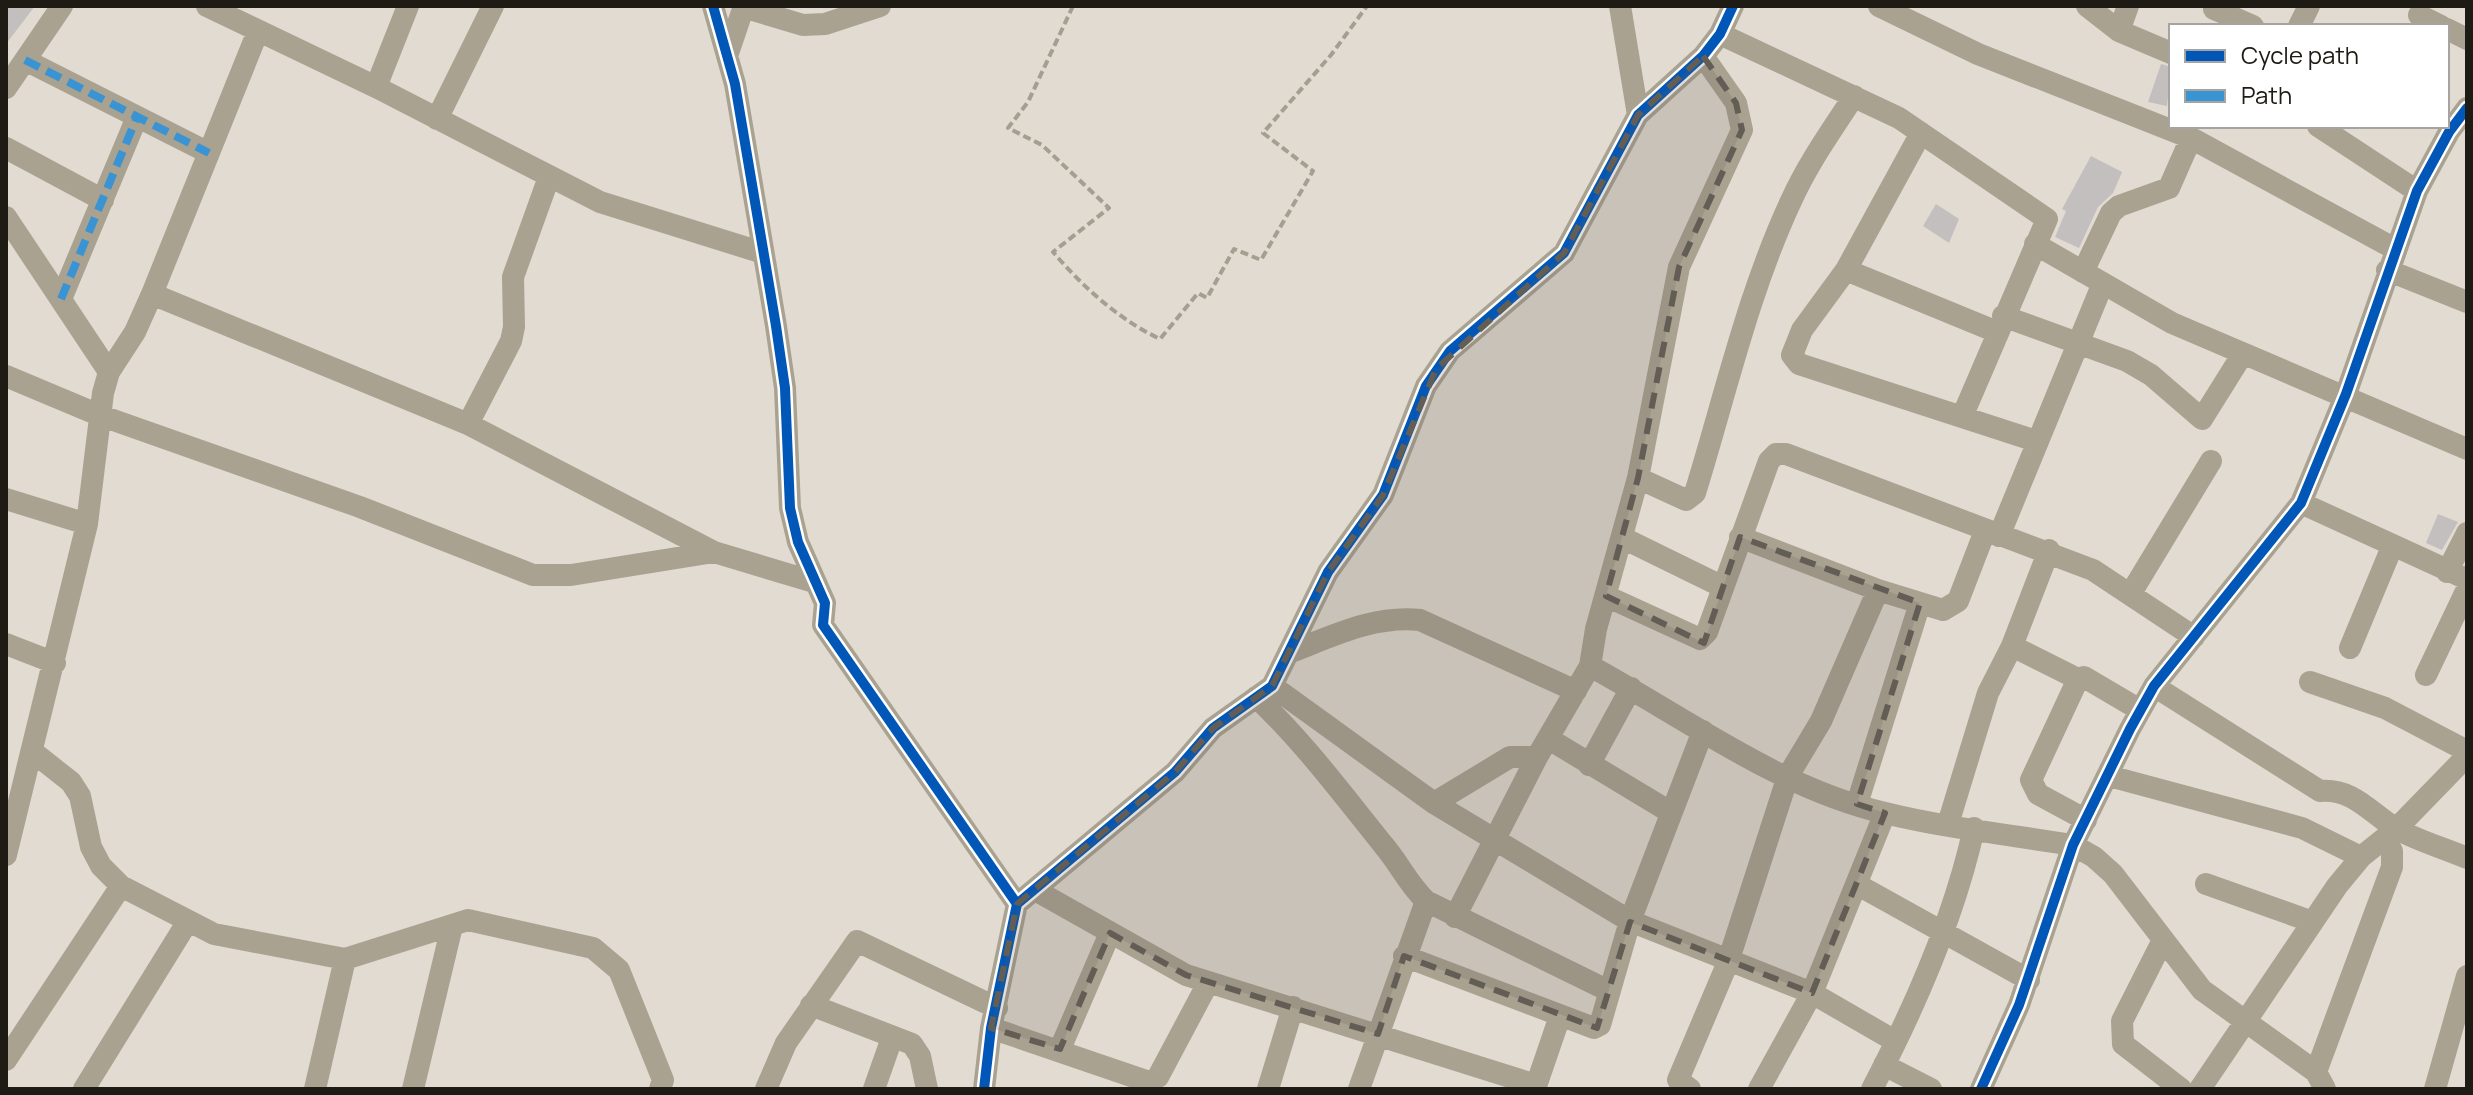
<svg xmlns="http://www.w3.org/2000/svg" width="2473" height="1095" viewBox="0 0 2473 1095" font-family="Manrope,sans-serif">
  <rect width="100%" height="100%" fill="#e1dbd1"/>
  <path fill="#c3bfbe" d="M6,6H35L6,44Z
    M2161,64L2171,67L2167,106L2148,102Z
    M2091,156L2122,172L2113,193L2098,207L2079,248L2055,237L2066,211L2062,209Z
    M1936,204L1959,219L1949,243L1923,226Z
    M2438,514L2458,522L2442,550L2426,543Z"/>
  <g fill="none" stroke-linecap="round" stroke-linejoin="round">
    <path stroke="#a59f91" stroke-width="4" stroke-dasharray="8 4" stroke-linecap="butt" d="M1073,6L1028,102L1008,128L1042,145L1109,208L1053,252C1083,287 1118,319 1160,339L1198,293L1207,298L1234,249L1261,260L1313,171L1263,133L1331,55L1367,6"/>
    <path stroke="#aaa291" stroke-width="22" d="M207,6L376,87L600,202L760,252
      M713,6L735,84L776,326L785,388L790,508L798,542L825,603L823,625L1017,904L991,1028L984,1089
      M1620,6L1638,115
      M1879,6L1978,54L2191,138L2395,249
      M2087,6L2119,31L2171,53
      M743,7L803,25L825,24L880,6
      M2214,9L2253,26
      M2419,15L2441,26
      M2299,26L2309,6
      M2447,29L2467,39
      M2119,31L2128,6
      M1720,34L1899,118L2047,219L1962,417
      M727,56L744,6
      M25,60L209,153
      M376,87L408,6
      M6,88L62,6
      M437,119L493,6
      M2318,126L2417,191
      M1921,133L1846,270L1802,330L1792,355L1799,364L2036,441
      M6,148L103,200
      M6,217L109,372
      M2035,244L2172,323L2467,449
      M1846,270L1997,332
      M2387,270L2467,302
      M2083,272L2111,213L2119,206L2169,188L2191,138
      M152,294L468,424L714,552L814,582
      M61,299L137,117
      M2003,316L2127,361L2151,375L2202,419L2242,355
      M6,376L99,415L360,507L533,575H571L714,552
      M468,424L511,341L514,327L513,277L549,177
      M1638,478L1686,500L1695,493C1725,396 1748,293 1791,201C1808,163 1832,130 1854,96
      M6,499L87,524
      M2301,503L2467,579
      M1999,536L2103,283
      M1740,537L1878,590L1943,610L1958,601L1985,531
      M1623,538L1723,587
      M2447,572L2467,533
      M2131,593L2211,461
      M1606,596L1700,639L1707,632L1769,461L1776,454H1786L2093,570L2194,637
      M6,644L55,663
      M2012,646L2078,679L2084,677L2140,710
      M2350,648L2392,547
      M1288,653C1331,637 1373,615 1420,620L1576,691
      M1590,666C1686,718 1778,788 1885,813C1946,828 2011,835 2073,845L2094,857L2113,874L2202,990L2316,1072L2325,1089
      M2426,675L2467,589
      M2078,679L2031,780L2038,794L2086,820
      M2310,682L2385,708L2467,751
      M1272,686L1434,803L1630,921L1812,993L1895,1041
      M2154,686L2320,791C2354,788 2371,814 2397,829C2418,841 2444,848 2467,858
      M1256,697C1304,742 1343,795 1385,847C1400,865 1409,885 1426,901L1609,991
      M1549,739L1670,812
      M33,752L71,782L80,796L91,847L101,866L121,886L214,934L345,959L468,920L593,948L619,970L663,1080L660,1089
      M1589,765L1631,688
      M2109,776L2302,828L2361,857
      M1434,803L1510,757H1537
      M1857,804L1920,603
      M1948,824L1988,693L2012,646L2049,550
      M6,855L87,524L103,393L109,372L135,332L152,294L258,31
      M2206,884L2310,921
      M1858,885L2029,980
      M1035,890L1186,975L1536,1085
      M1017,904L1175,772L1213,728L1272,686L1328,572L1383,495L1426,386L1450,351L1564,253L1638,115L1703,56L1720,34L1733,6
      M1455,917L1537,757L1590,666L1596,629L1638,478L1679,267L1742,130L1736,103L1703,56
      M2163,940L2122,1021L2123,1044L2181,1089
      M1404,956L1594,1028L1600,1025L1630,921L1703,731
      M811,1005L912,1044L920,1056L927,1089
      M991,1028L1149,1082L1158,1077L1208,983
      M1060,1049L1110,933
      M6,1060L121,886
      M1884,1065L1931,1089
      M2316,1072L2392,867V851L2385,839
      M84,1089L188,921
      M315,1089L345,959
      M413,1089L452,926
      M766,1089L786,1043L857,941L997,1008
      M874,1089L892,1038
      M1268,1089L1293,1007
      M1359,1089L1426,901
      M1535,1089L1560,1016
      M1690,1089L1678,1080L1728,962L1788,776L1821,721L1878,590
      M1759,1089L1812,993L1885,813
      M1872,1089C1915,1007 1954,919 1974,828
      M1981,1089L2019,1005L2073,845L2130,729L2154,686L2301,503L2346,394L2417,191L2449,132L2467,108
      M2200,1089L2337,886L2361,857L2396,829L2467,756
      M2435,1089L2467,976"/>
    <path stroke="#3a94d3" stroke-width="8" stroke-dasharray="16 8" stroke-linecap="butt" d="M25,60L209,153
      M61,299L137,117"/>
    <g stroke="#fff" stroke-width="15">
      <path id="cycleway" d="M713,6L735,84L776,326L785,388L790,508L798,542L825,603L823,625L1017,904L991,1028L984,1089
        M1017,904L1175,772L1213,728L1272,686L1328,572L1383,495L1426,386L1450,351L1564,253L1638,115L1703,56L1720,34L1733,6
        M1981,1089L2019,1005L2073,845L2130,729L2154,686L2301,503L2346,394L2417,191L2449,132L2467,108"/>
    </g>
    <use href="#cycleway" stroke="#0057b8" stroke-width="10"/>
  </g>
  <path fill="#625e56" fill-opacity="0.2" stroke="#625e56" stroke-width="6" stroke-dasharray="16 10" stroke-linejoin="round" d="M1703,56L1736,103L1742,130L1679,267L1638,478L1606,596L1704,643L1740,537L1920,603L1857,804L1885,813L1812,993L1630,922L1597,1028L1404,956L1378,1034L1186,975L1110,933L1060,1049L991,1028L1017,904L1175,772L1213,728L1272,686L1328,572L1383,495L1436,369L1564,253L1638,115Z"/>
  <rect width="2473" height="1095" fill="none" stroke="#1e1b14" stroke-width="16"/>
  <rect x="2169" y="24" width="280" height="104" fill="#ffffff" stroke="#a5a4a1" stroke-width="2"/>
  <rect x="2185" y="50" width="40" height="12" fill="#0057b8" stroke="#a5a4a1" stroke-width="2"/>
  <text x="2241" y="64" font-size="24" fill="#1e1b14">Cycle path</text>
  <rect x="2185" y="90" width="40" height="12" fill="#3a94d3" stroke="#a5a4a1" stroke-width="2"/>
  <text x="2241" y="104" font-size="24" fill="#1e1b14">Path</text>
</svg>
